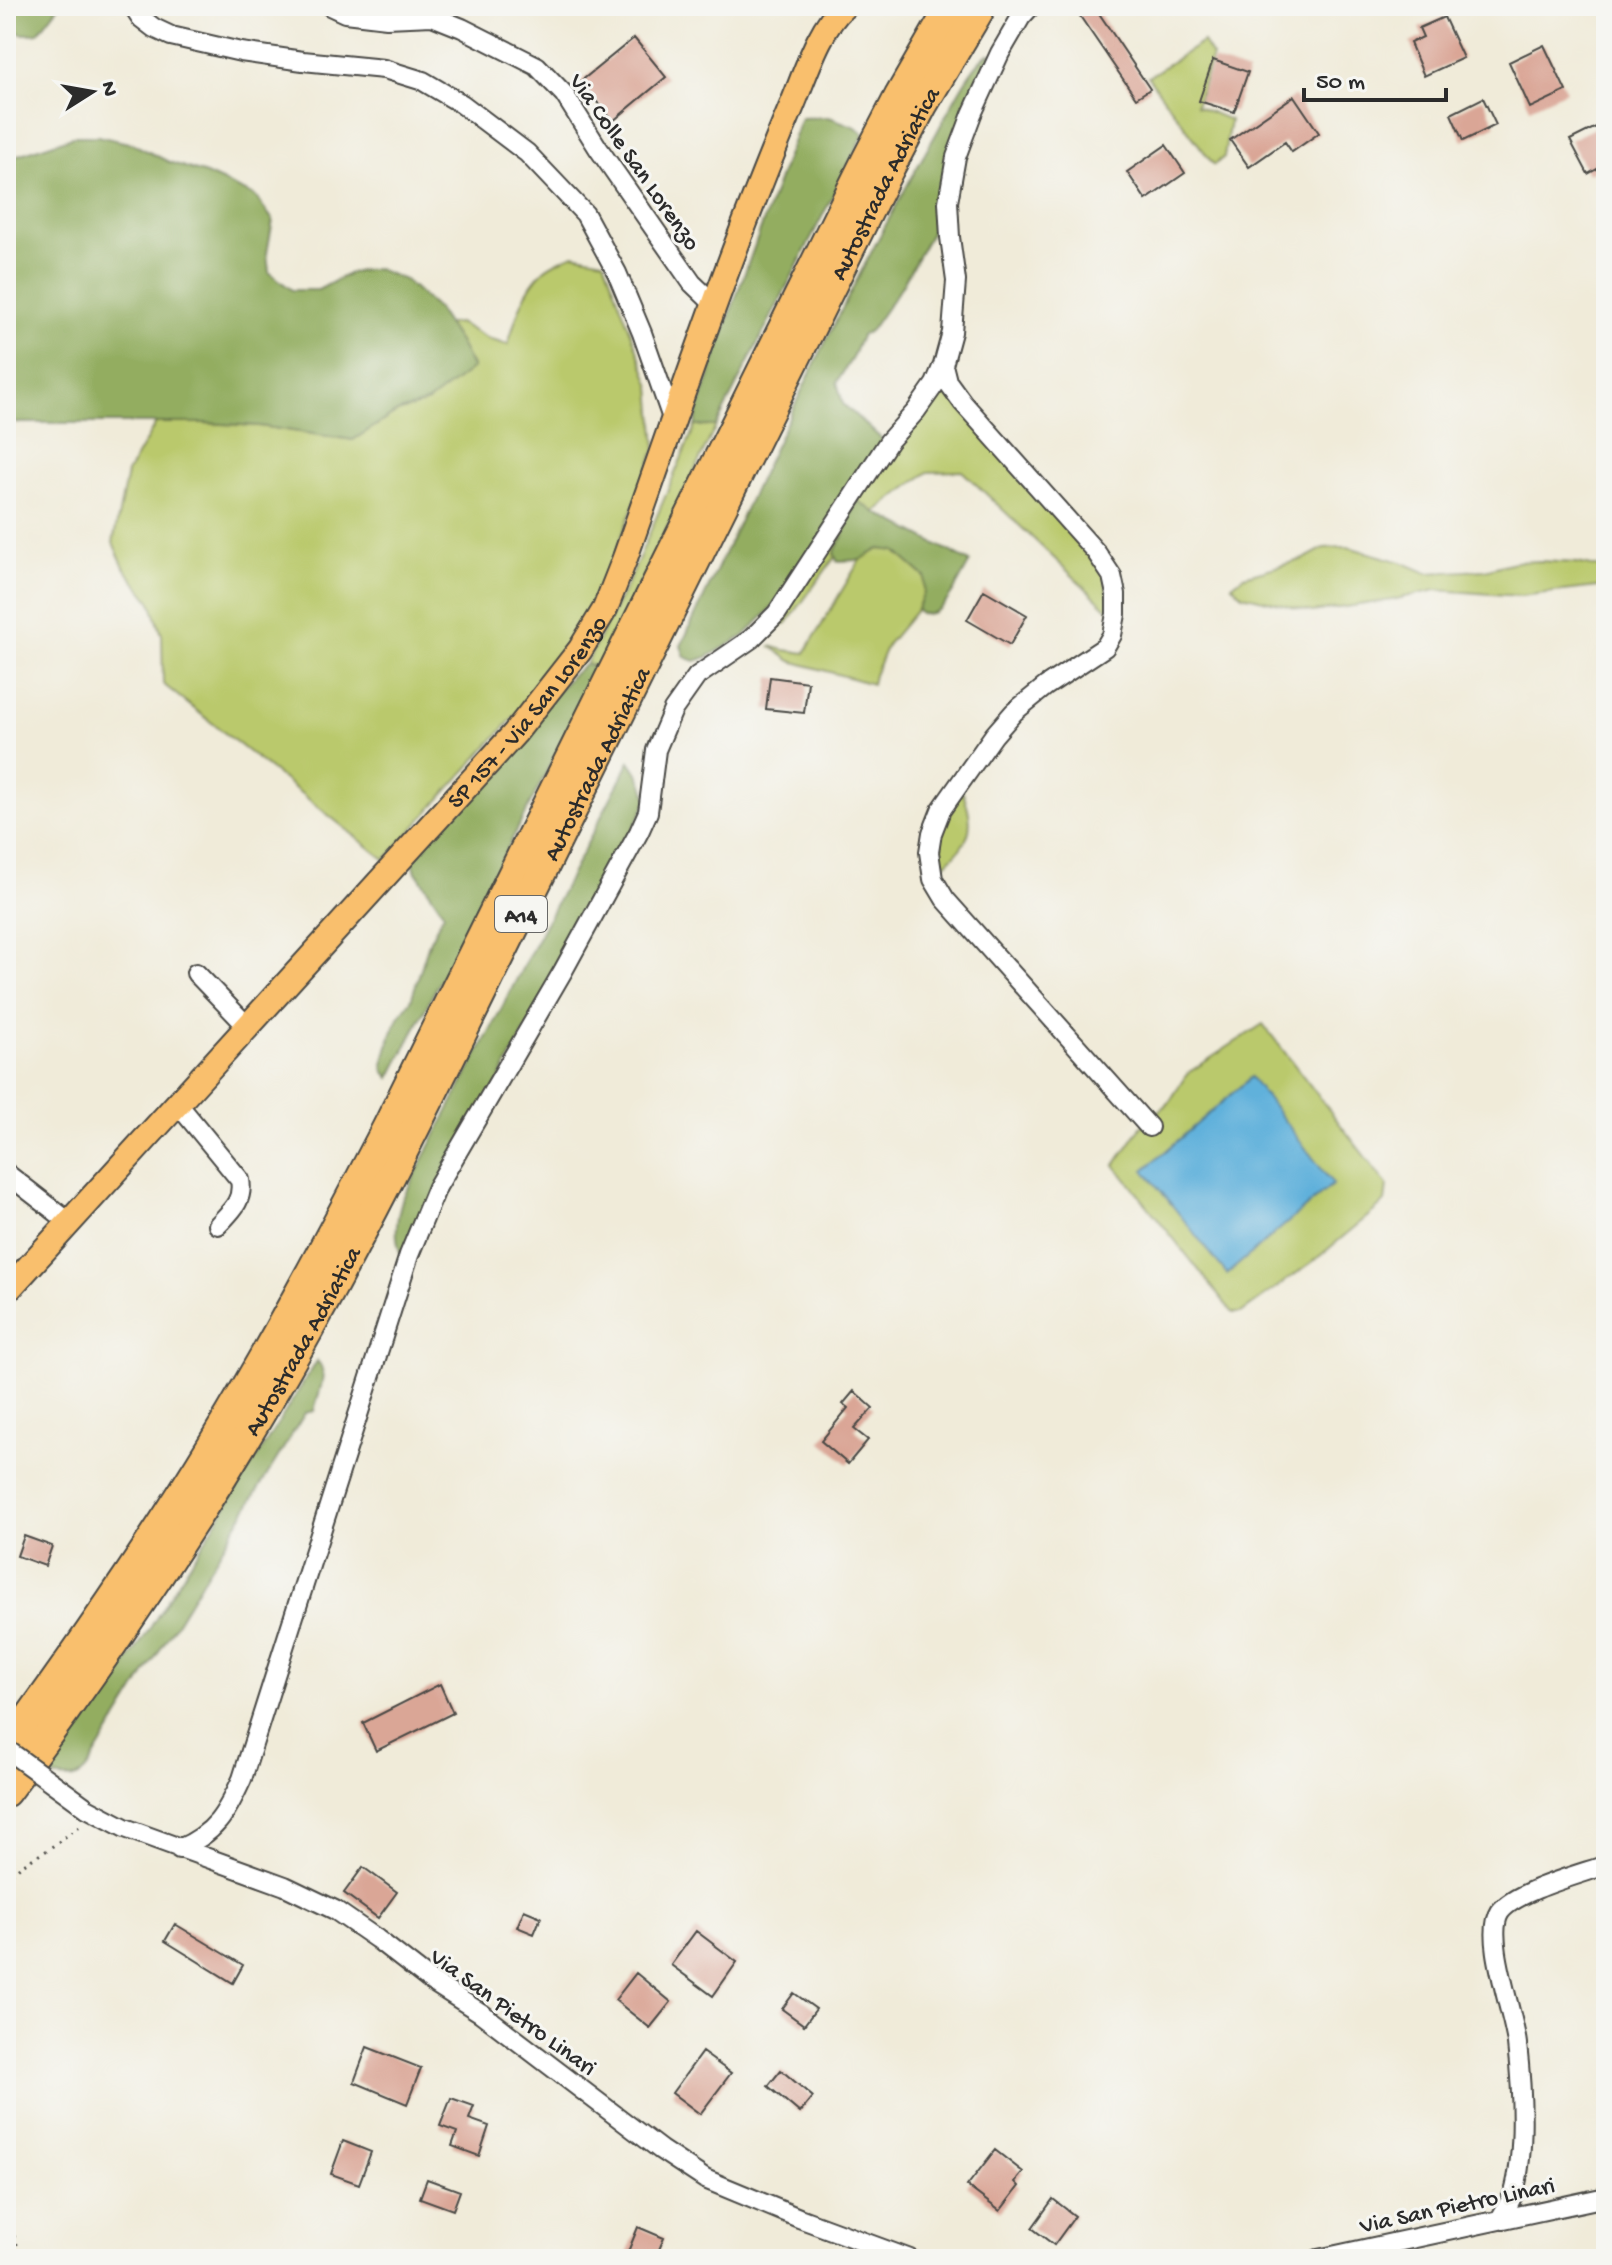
<svg xmlns="http://www.w3.org/2000/svg" width="1612" height="2265" viewBox="0 0 1612 2265" font-family="'Gochi Hand',sans-serif">
  <rect width="100%" height="100%" fill="#f6f6f2"/>
  <filter id="ink" filterUnits="userSpaceOnUse"><feTurbulence type="fractalNoise" baseFrequency=".0125" numOctaves="2"/><feDisplacementMap in="SourceGraphic" scale="16" xChannelSelector="R" yChannelSelector="G"/><feConvolveMatrix kernelMatrix="1 2 1 2 8 2 1 2 1" color-interpolation-filters="sRGB"/></filter>
  <filter id="wash" filterUnits="userSpaceOnUse"><feTurbulence type="fractalNoise" baseFrequency=".006" numOctaves="4" result="noise"/><feDisplacementMap in="SourceGraphic" scale="32" xChannelSelector="R" yChannelSelector="G"/><feGaussianBlur stdDeviation="1.8" result="paint"/><feColorMatrix in="noise" values="0 0 0 0 0 0 0 0 0 0 0 0 0 0 0 0 0 1.4 0 .05"/><feComposite in="paint" operator="in"/></filter>
  <g filter="url(#wash)">
    <rect width="100%" height="100%" fill="#f0ebd9"/>
    <path fill="#bac96c" stroke="#727a4c" stroke-width="2" d="M1203,42L1212,56L1196,106L1230,120L1224,157L1214,165L1148,77Z
      M573,254L604,260L651,387L656,447L609,569L582,626L558,662L511,720L385,860L163,684L162,635L151,602L125,569L113,543L127,473L156,423H204L259,426L353,440L397,412L428,402L459,342L447,324L459,323L488,339L508,345C515,320 524,288 544,270C552,263 564,259 573,254Z
      M943,383L1104,574L1112,613L962,471L928,472L875,512L856,501L846,530L834,553L835,557L787,623L773,629L886,456Z
      M695,426H716L598,671L592,665L586,664L631,577Z
      M1348,547L1401,562L1427,573L1485,570L1514,562L1540,561L1577,563L1606,569V586L1520,596L1436,590L1392,600L1312,612L1243,595L1232,585L1244,576L1304,559L1324,548Z
      M879,549L895,550L925,577L924,593L917,609L887,645L874,675L872,684L791,661L770,646L784,650L805,653L860,560Z
      M962,791C979,830 968,845 938,870C930,840 947,816 962,791Z
      M1263,1024L1387,1185L1385,1202L1315,1260L1241,1313H1233L1115,1165L1141,1127L1170,1101L1183,1080L1191,1071Z"/>
    <path fill="#93ad60" stroke="#5f6c46" stroke-width="2" d="M6,6H59L38,33C25,35 16,35 6,26Z
      M989,54L995,55L945,208L901,287L871,330L861,336L852,358L837,382L843,404L885,442L779,601L744,636L707,657L695,661L685,657L681,646C762,474 841,299 936,134C947,115 971,63 989,54Z
      M829,117L856,127L864,134L716,426H695L698,410L732,308L801,118Z
      M75,136H98L133,144L169,162L206,174L255,196L273,220L267,253L269,272L292,290H318L350,273L375,268L405,280L437,309L459,342L473,368L428,402L397,412L353,440L259,426L204,423H6V159Z
      M857,500L875,512L970,562C959,579 944,621 920,613L917,609L924,593L925,577L895,551L879,549L860,560L837,561L834,553L846,530Z
      M586,664L596,667L598,671L390,1078L384,1071L383,1064L390,1038L398,1018L411,1000L430,940L444,913L416,872L412,858L571,676Z
      M630,761C640,774 646,786 647,802L408,1251L400,1252C394,1235 397,1216 402,1200Z
      M317,1361C330,1372 317,1396 314,1411L305,1413L96,1754C84,1778 76,1783 49,1776L145,1636Z"/>
    <path fill="#61b1db" stroke="#466e83" stroke-width="2" d="M1251,1077L1333,1184L1227,1274L1144,1170Z"/>
    <g id="blocks">
      <path fill="#daa696" d="M1073,6H1094L1150,89L1136,98Z
        M1444,17L1463,58L1424,76L1410,43L1423,37L1419,28Z
        M634,38L666,77L613,121L580,82Z
        M1544,45L1566,91L1530,108L1509,62Z
        M1213,60L1248,72L1234,112L1199,101Z
        M1294,96L1319,133L1292,152L1285,142L1249,167L1230,140Z
        M1483,98L1496,125L1463,141L1451,114Z
        M1598,126L1606,141V164L1588,174L1570,140Z
        M1166,145L1185,173L1146,200L1127,172Z
        M984,590L1027,615L1010,645L967,620Z
        M770,677L808,682L804,713L766,709Z
        M854,1391L873,1408L854,1429L868,1440L848,1464L821,1441L848,1408L843,1404Z
        M24,1536L52,1546L45,1566L17,1556Z
        M440,1684L453,1713L376,1751L363,1723Z
        M363,1867L397,1892L378,1918L344,1893Z
        M524,1910L541,1917L534,1934L517,1927Z
        M175,1924L243,1965L233,1983L165,1941Z
        M696,1931L737,1962L713,1996L671,1965Z
        M636,1973L671,2002L650,2028L615,2000Z
        M794,1993L816,2009L804,2025L782,2009Z
        M367,2047L421,2068L407,2104L354,2082Z
        M702,2052L731,2073L700,2114L672,2093Z
        M781,2070L813,2097L800,2113L768,2086Z
        M451,2098L474,2106L469,2119L489,2126L479,2156L452,2146L457,2132L440,2126Z
        M343,2141L371,2152L359,2184L331,2174Z
        M995,2150L1023,2172L1015,2182L1019,2186L1000,2211L967,2186Z
        M427,2179L460,2191L453,2210L420,2198Z
        M1053,2199L1075,2216L1054,2245L1032,2228Z
        M638,2227L664,2238L655,2259H625Z"/>
    </g>
  </g>
  <g filter="url(#ink)">
    <use href="#blocks" fill-opacity="0" stroke="#494845" stroke-width="2"/>
    <g fill="none" stroke-linecap="round" stroke-linejoin="round">
      <g stroke="#494845" stroke-width="22">
        <path id="minor" d="M133,6L141,18L154,28L171,36L241,52L303,61L384,69L423,81L462,104L527,153L585,214L617,273L642,333L673,421
          M330,6L345,13L387,18L432,16L462,28L537,66L564,94L598,148L692,283L715,305
          M943,365L947,381L963,403L1096,552L1112,576L1116,594V614L1112,635L1105,647L1046,686L1014,712L994,735L941,810L932,833L929,852L933,879L945,899L1149,1127
          M196,973L247,1026
          M177,1103L240,1180C244,1201 231,1211 218,1225
          M6,1173L69,1222
          M87,1808L125,1828L285,1886L335,1910L377,1939L431,1981L481,2013L661,2150L705,2179L799,2218L910,2259
          M179,1849C216,1833 226,1814 242,1779L409,1255L437,1187L563,971L639,832L648,812L656,750L673,710L697,676L751,639L777,613L889,441L916,411L935,384L943,365L952,332L956,281L950,237L948,202L956,157L972,114L1000,53L1021,17L1031,6
          M1500,2219C1505,2210 1511,2201 1514,2192C1526,2148 1522,2089 1517,2044C1514,2014 1484,1937 1500,1912C1515,1891 1581,1874 1606,1865
          M1318,2259L1606,2197"/>
      </g>
      <g stroke="#494845" stroke-width="28">
        <g id="major">
          <path id="s1" d="M6,1292L515,733L580,650L605,609L625,558C678,407 729,255 791,108C804,78 819,27 844,6"/>
        </g>
      </g>
      <g stroke="#494845" stroke-width="32">
        <g id="highway">
          <path d="M6,1749C79,1649 150,1547 214,1441C276,1339 332,1233 387,1127L867,158L899,96L951,6"/>
          <path id="s2" d="M6,1792C107,1658 200,1519 284,1374C377,1213 456,1044 539,878C656,642 772,406 889,170L923,105L982,6"/>
        </g>
      </g>
      <path stroke="#494845" stroke-width="3" stroke-dasharray="2 6" stroke-linecap="butt" d="M6,1879L22,1865L46,1851L80,1826
        M6,2213L22,2259"/>
      <use href="#minor" stroke="#fff" stroke-width="18"/>
      <use href="#major" stroke="#f9bf6d" stroke-width="24"/>
      <use href="#highway" stroke="#f9bf6d" stroke-width="28"/>
      <g stroke="#494845" stroke-width="22" stroke-linecap="butt">
        <path id="minor-bridge" d="M6,1749L87,1808"/>
      </g>
      <use href="#minor-bridge" stroke="#fff" stroke-width="18"/>
    </g>
  </g>
  <g text-anchor="middle" stroke-width="6" stroke-linejoin="round" paint-order="stroke">
    <rect fill="#f6f6f2" stroke="#686867" stroke-width="2" x="495" y="896" width="52" height="36" rx="6"/>
    <g font-size="22" font-weight="bold" fill="#2b2b2b">
      <text x="521" y="922">A14</text>
    </g>
    <g font-size="24" fill="#2b2b2b" stroke="#f6f6f2">
      <text transform="translate(636 161) rotate(55)" y="8">Via Colle San Lorenzo</text>
      <text dy="8" stroke="none"><textPath href="#s2" startOffset="1836">Autostrada Adriatica</textPath></text>
      <text dy="8" stroke="none"><textPath href="#s1" startOffset="780">SP 157 - Via San Lorenzo</textPath></text>
      <text dy="8" stroke="none"><textPath href="#s2" startOffset="1188">Autostrada Adriatica</textPath></text>
      <text dy="8" stroke="none"><textPath href="#s2" startOffset="540">Autostrada Adriatica</textPath></text>
      <text transform="translate(514 2011) rotate(36)" y="8">Via San Pietro Linari</text>
      <text transform="translate(1457 2204) rotate(-12)" y="8">Via San Pietro Linari</text>
    </g>
  </g>
  <rect width="1612" height="2265" fill="none" stroke="#f6f6f2" stroke-width="32"/>
  <g transform="translate(92 92) rotate(79)" stroke="#f6f6f2" stroke-width="6" paint-order="stroke">
  <path d="M0-6L14 30L0 20L-14 30Z" fill="#2b2b2b"/>
  <text y="-12" font-size="22" font-weight="bold" text-anchor="middle" fill="#2b2b2b">N</text>
  </g>
  <path d="M1304 88v12h142v-12" fill="none" stroke="#2b2b2b" stroke-width="4"/>
  <text x="1316" y="88" font-size="24" fill="#2b2b2b" stroke="#f6f6f2" stroke-width="6" paint-order="stroke">50 m</text>
</svg>
